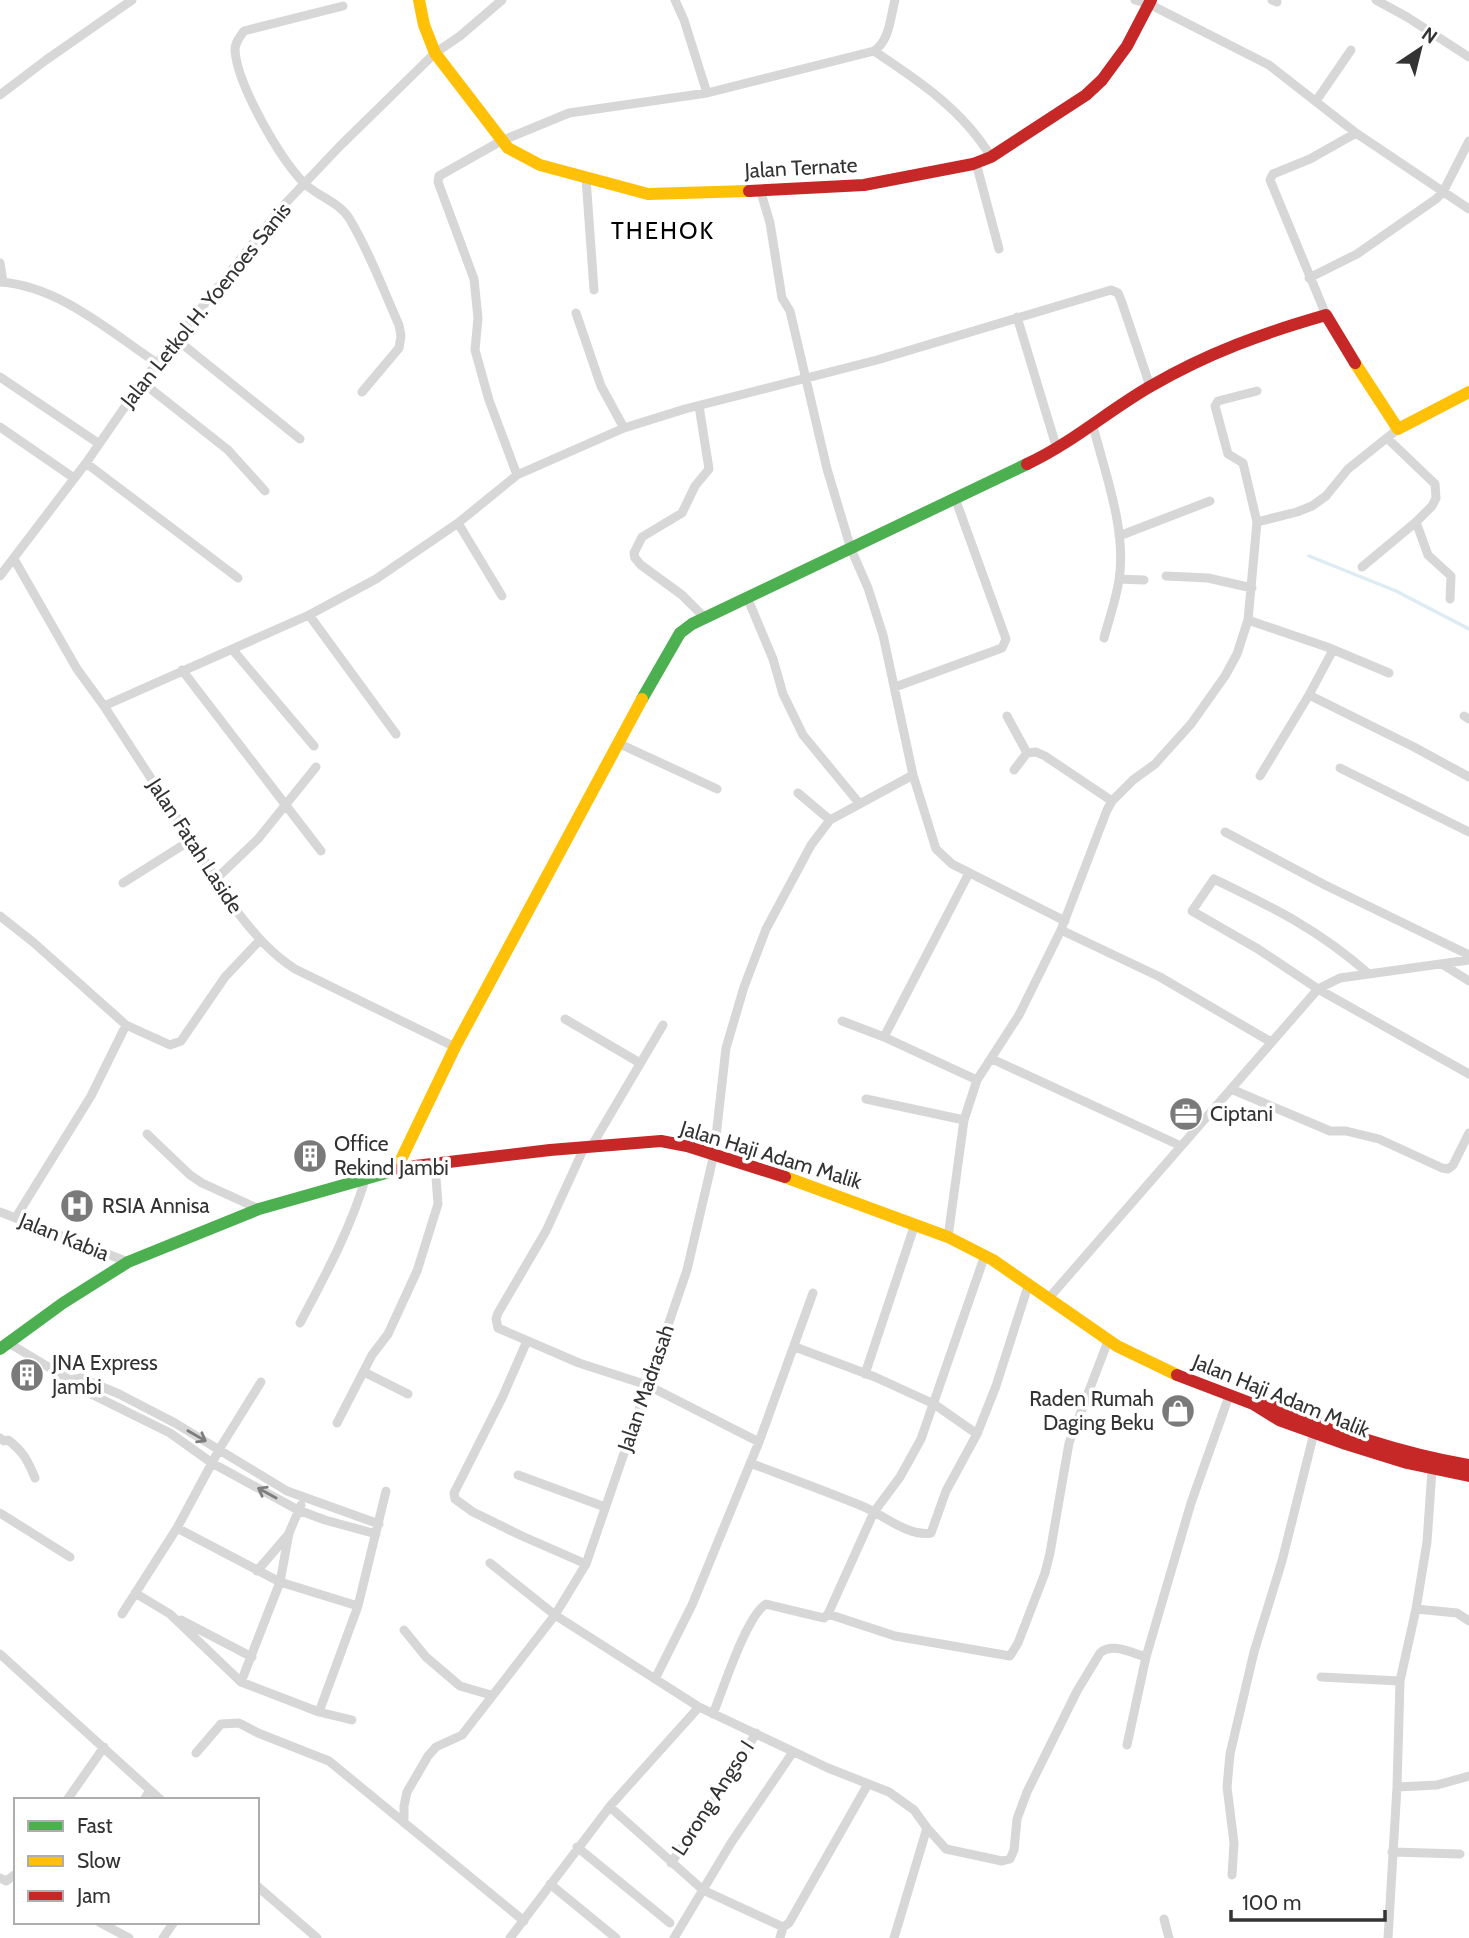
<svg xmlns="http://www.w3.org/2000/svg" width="1469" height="1938" viewBox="0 0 1469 1938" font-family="Cabin,sans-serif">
  <rect width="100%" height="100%" fill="#fff"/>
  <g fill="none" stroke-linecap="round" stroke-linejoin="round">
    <path stroke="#ddebf3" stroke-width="3.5" d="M1309,556L1396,591L1469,629"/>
    <path stroke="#d7d7d7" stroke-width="9" d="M675,0L684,20L707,93
      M1135,0L1149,4L1269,65L1356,133L1469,209
      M1272,0L1277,2
      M1376,0L1407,17L1469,57
      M343,6L244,31C240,37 235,42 235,50C237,84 279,157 303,182C316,196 338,201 349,218C369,251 383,289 399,325L401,336L399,348L362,392
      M874,51C919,81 963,110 991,157
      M0,95L46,60L132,0
      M1316,101L1351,50
      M976,163L999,249
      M586,178L594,290
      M760,189L770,223L782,298L790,311L827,469L851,549L868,588L883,635L913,775L936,849L952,864L1065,921
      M0,263L3,282
      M1309,278L1357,254L1436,199L1443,192L1469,141
      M0,282C59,286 109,331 157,363
      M576,313L601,386L624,428
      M1326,315L1270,180L1273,174L1310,159L1356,133
      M1017,317L1057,449
      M176,339L300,439
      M0,377L98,443
      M142,382L228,450L265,491
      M699,406L709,469L695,486L682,513L642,537L634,553L635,558L641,565L682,595L704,617
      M1093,426C1105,473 1127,531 1119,580C1116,600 1109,619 1104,638
      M0,427L74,478
      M86,463L238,578
      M517,475L489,400L475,350L478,318L474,279L438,182L439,176L501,141L569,113L707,93L874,51C890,40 890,18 895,0
      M1257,522L1297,512L1312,506L1326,496L1348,469L1398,429
      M1416,522L1428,555L1451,576L1450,599
      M458,523L502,596
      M1119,536L1210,501
      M14,559L77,669L104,706L239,914C256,936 272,954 295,969L455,1047
      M1362,567L1416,522L1432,506L1436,498L1435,484L1388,439
      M0,576L86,463L142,382L282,207L340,146L435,53L460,36L502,0
      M1166,576L1208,578L1252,588
      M1119,579L1144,580
      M747,597L773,659L783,694L803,735L859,803
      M309,615L396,734
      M1248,620L1327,647L1389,673
      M232,649L314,746
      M182,670L321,851
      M895,687L1002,648L1006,639L955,498
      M1309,695L1414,747L1469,777
      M104,706L309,615L376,579L458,523L517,475L624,428L685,409L877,360L1111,290L1118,293L1121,300L1150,386
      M1007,716L1027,753
      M1464,716L1469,719
      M620,744L717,789
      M1340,768L1469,832
      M1014,770L1027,753L1036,752L1045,756L1112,801
      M1260,776L1309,695L1333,650
      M798,793L830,820
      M1225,832L1325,885L1469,955
      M216,879L258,839L316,767
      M123,883L191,840
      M0,916L33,942L126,1025L170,1045L181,1041L225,977L259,941
      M1061,930L1160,977L1271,1042
      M1442,964L1469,981
      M1369,974C1318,929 1274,908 1214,879L1192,911L1258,949L1318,989L1469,1074
      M565,1019L640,1063
      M842,1021L884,1037L977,1080
      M884,1037L969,873
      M992,1059L1181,1146
      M1231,1089L1330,1131H1346L1379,1139L1442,1168L1448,1169L1453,1165L1469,1133
      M866,1099L964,1120
      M147,1134L190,1175L202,1183L259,1209
      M591,1147L663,1025
      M584,1148L546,1231L498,1313L496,1319L498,1328L579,1363L647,1385L759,1442L692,1605L655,1679
      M0,1212L128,1262
      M16,1217L91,1096L126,1025
      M948,1237L964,1120L977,1080L1019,1015L1061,930L1107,810L1112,801L1133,780L1155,764L1191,724L1225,676L1237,654L1248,620L1257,522L1243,463L1228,454L1215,406L1218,401L1257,391
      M1048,1299L1318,989L1340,978L1469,960
      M300,1323C326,1274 350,1230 366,1177
      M527,1341L502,1398L454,1493L455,1499L473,1512L522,1536L586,1564
      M7,1342L70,1380L77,1387L170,1433L212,1463L298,1510L325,1520L376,1534
      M795,1347L875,1377L934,1404L977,1434
      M364,1372L408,1394
      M865,1374L915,1224
      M70,1380L81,1378L119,1394L175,1423L287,1491L379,1524
      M337,1423L372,1355L388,1334L417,1271L438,1204L435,1165
      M0,1438L4,1441L8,1440C23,1451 28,1461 35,1478
      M759,1442L813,1293
      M750,1463C787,1477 825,1491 862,1506C882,1514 908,1537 931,1533L946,1491L977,1434L996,1386L1029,1283
      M518,1475L605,1507
      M0,1513L70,1557
      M177,1528L280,1582L358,1606
      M490,1563L555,1615L699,1707L828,1768L889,1792L914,1810L927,1828L946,1849L1002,1861L1010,1859L1014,1850L1017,1819L1027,1792L1077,1691L1100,1653C1112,1642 1132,1653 1146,1657
      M257,1571L288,1535
      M135,1593L170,1614L241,1682L319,1712L352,1720
      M1416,1609L1457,1613L1469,1621
      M122,1614L177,1528L220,1448L261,1382
      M828,1614L895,1636L1010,1656L1018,1643L1045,1573L1050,1553L1069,1443L1108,1341
      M181,1620L252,1657
      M404,1630L426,1657L460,1686L491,1695
      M0,1654L161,1800
      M1321,1677L1400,1681
      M241,1682L280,1582L289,1533L301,1505
      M319,1712L358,1606L386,1491
      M713,1714C723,1690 746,1616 766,1604L820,1617L824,1618L828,1614L874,1512L900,1477L921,1439L985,1255
      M1127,1745L1146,1657L1191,1503L1229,1396
      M196,1753L221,1724L239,1723L258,1733L329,1761L524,1921
      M1397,1787L1437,1785L1469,1776
      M67,1800L104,1747
      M144,1800L150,1790
      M610,1807L703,1890L783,1927L789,1923L868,1784
      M404,1823V1806L407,1792L428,1756L436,1747L462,1735L555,1615L586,1564L687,1270L714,1154L726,1048L744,987L766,929L811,845L830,820L913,775
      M577,1847L670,1923
      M1392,1852L1460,1854
      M671,1863L732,1775L756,1733
      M1232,1875L1234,1843L1227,1787L1230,1754L1254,1652L1282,1561L1314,1433
      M0,1878L6,1881L16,1874
      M550,1884L616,1938
      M257,1886L317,1938
      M1164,1919L1169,1938
      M99,1922L129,1938
      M163,1938L174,1922
      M510,1938L611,1805L699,1707
      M674,1938L731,1843L793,1752
      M780,1938L783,1927
      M894,1938L927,1828
      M1388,1938L1397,1787L1400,1681L1416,1609L1427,1542L1432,1470"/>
    <path stroke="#4caf50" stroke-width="12" d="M642,699L680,633L692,624L1027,464
      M0,1349L63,1303L128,1262L259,1209L393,1171"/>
    <path stroke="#ffc107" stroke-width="12" d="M419,0L424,25L435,53L508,148L540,165L648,194L749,191
      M1355,363L1398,429L1469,392
      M396,1170L455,1047L642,699
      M785,1177L948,1237L993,1260L1117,1346L1177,1375"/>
    <path stroke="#c62828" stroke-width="12" d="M749,191L864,185L973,164L991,157L1086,95L1102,80L1127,46L1151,0
      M1027,464C1072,443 1109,410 1151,386C1208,353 1263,333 1326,315L1355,363
      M393,1171L415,1166L550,1150L661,1141L687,1146L785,1177
      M1177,1375L1253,1404L1279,1420L1346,1444L1407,1463L1469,1476
      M1253,1404L1267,1403C1333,1430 1399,1453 1469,1465"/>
  </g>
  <defs><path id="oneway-shaft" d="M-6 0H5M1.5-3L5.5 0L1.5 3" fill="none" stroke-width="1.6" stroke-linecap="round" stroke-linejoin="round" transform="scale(1.75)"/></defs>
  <g stroke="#7d7d7d">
    <use href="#oneway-shaft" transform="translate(197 1436) rotate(30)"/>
    <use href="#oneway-shaft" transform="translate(267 1493) rotate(-151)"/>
  </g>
  <defs>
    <g id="office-disc" transform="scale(1.75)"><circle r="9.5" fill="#7a7a7a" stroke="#fff"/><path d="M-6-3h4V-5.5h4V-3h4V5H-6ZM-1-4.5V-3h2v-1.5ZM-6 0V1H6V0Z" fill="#fff"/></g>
    <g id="building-disc" transform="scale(1.75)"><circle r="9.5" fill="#7a7a7a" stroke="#fff"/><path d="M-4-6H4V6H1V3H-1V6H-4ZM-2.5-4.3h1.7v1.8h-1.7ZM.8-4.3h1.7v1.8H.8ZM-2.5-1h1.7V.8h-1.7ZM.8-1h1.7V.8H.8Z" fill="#fff"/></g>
    <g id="hospital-disc" transform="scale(1.75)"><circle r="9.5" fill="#7a7a7a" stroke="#fff"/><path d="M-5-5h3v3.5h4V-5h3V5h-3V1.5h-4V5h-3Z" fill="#fff"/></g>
    <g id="shop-disc" transform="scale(1.75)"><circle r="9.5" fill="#7a7a7a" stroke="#fff"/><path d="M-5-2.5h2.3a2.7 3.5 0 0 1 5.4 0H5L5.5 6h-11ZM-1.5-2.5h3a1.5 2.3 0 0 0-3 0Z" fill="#fff"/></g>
  </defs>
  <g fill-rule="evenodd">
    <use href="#office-disc" x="1186" y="1114"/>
    <use href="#building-disc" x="310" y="1156"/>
    <use href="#hospital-disc" x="77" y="1206"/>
    <use href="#building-disc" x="27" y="1375"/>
    <use href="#shop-disc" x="1178" y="1411"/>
  </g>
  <g text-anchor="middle" stroke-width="7" stroke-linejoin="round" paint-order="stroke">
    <g font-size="21" fill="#333" stroke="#fff">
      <text transform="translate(801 168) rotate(-3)" y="7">Jalan Ternate</text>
      <text transform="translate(206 305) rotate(-51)" y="7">Jalan Letkol H. Yoenoes Sanis</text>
      <text transform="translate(195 846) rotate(57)" y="7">Jalan Fatah Laside</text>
      <text transform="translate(771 1155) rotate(17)" y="7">Jalan Haji Adam Malik</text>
      <text transform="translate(64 1237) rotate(22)" y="7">Jalan Kabia</text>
      <text transform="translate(646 1388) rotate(-71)" y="7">Jalan Madrasah</text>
      <text transform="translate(1281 1396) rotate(22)" y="7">Jalan Haji Adam Malik</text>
      <text transform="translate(713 1798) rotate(-57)" y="7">Lorong Angso I</text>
    </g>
    <g font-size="21" fill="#333" stroke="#fff" text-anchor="start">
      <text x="1210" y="1121">Ciptani</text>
      <text x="334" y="1151">Office<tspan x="334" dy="24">Rekind Jambi</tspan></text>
      <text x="102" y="1213">RSIA Annisa</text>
      <text x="52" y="1370">JNA Express<tspan x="52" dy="24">Jambi</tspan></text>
      <text x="1154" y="1406" text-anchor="end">Raden Rumah<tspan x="1154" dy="24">Daging Beku</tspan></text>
    </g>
    <g font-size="24" letter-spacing="2" fill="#000" stroke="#fff">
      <text x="663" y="239">THEHOK</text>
    </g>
  </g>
  <rect x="14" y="1798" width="245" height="126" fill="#ffffff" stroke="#adadad" stroke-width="2"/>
  <rect x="28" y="1821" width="35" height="10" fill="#4caf50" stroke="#adadad" stroke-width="2"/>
  <text x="77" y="1833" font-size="21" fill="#333333">Fast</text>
  <rect x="28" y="1856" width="35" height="10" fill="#ffc107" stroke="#adadad" stroke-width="2"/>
  <text x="77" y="1868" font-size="21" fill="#333333">Slow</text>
  <rect x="28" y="1891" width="35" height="10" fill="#c62828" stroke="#adadad" stroke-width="2"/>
  <text x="77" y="1903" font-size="21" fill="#333333">Jam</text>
  <g transform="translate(1420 49) rotate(35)" stroke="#ffffff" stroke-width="5" paint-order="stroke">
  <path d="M0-5L12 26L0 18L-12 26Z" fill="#333333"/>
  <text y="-10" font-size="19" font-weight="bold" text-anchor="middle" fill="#333333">N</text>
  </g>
  <path d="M1231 1910v10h154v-10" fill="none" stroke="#333333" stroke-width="3.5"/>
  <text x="1242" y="1910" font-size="21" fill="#333333" stroke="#ffffff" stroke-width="5" paint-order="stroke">100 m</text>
</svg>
